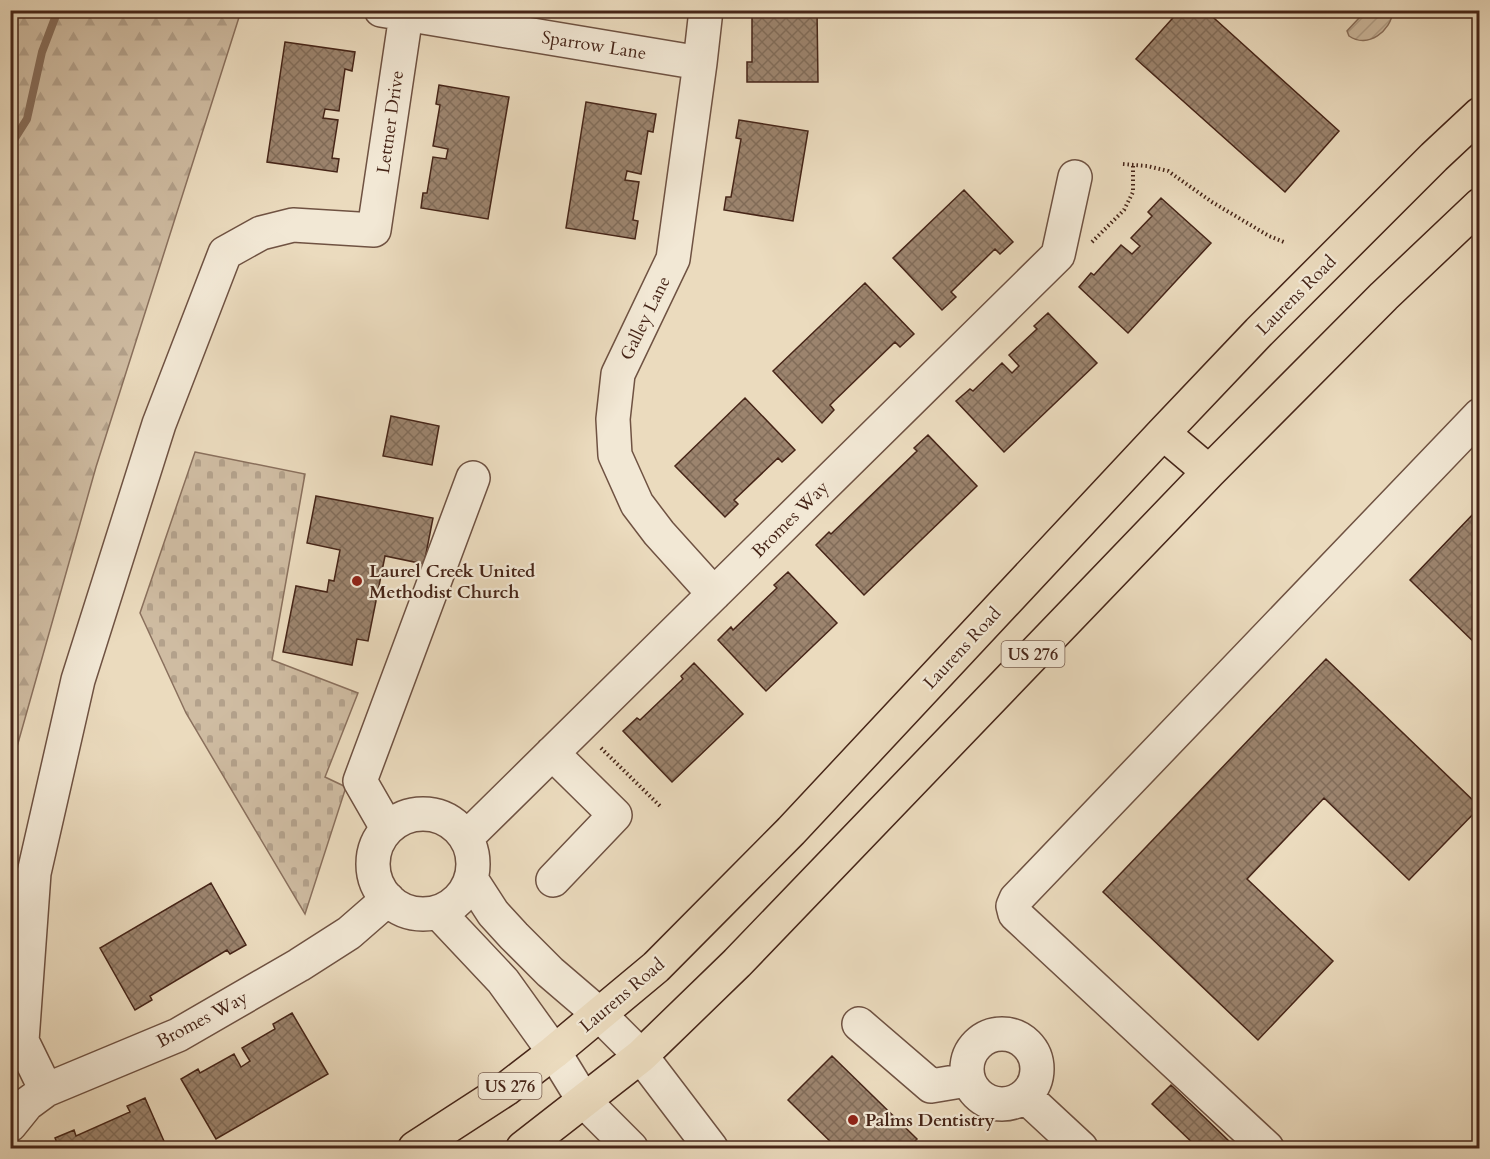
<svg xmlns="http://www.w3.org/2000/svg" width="1490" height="1159" viewBox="0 0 1490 1159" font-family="Cardo,serif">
  <defs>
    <pattern id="forest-firs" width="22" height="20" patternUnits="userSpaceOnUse" patternTransform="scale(1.5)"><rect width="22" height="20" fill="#cfbca2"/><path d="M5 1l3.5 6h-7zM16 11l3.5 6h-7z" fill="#b3a18b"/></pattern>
    <pattern id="cemetery-stones" width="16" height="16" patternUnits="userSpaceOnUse" patternTransform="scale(1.5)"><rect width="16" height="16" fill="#cfbca2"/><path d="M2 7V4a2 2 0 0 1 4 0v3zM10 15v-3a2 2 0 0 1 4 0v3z" fill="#b3a18b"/></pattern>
    <pattern id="garden-furrows" width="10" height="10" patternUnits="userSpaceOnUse" patternTransform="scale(1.5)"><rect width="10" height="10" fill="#cfbca2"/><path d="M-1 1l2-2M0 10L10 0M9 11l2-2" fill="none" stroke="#b3a18b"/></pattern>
    <pattern id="building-cross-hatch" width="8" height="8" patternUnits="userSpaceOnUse" patternTransform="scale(1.5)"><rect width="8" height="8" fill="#9c846e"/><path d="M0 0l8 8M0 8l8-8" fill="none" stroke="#816c59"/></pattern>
  </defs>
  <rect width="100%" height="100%" fill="#ebdbbe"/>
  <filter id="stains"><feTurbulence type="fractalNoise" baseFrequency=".00333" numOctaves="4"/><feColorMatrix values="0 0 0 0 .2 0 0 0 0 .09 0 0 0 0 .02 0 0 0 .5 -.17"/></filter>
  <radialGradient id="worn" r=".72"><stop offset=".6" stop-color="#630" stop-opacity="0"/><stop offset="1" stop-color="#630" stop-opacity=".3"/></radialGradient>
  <path fill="url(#forest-firs)" stroke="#8a705d" stroke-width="1.5" d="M11,10L241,11L96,467L11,768Z"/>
  <path fill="url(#cemetery-stones)" stroke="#8a705d" stroke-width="1.5" d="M195,452L305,474L272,660L358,693L325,777L346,787L305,914L186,713L140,613Z"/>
  <path fill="url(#garden-furrows)" stroke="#8a705d" stroke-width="1.5" d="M1351,11H1393C1391,31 1368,49 1349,36L1347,31L1359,18Z"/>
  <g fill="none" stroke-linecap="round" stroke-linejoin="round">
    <path stroke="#876d5a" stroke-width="8" d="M10,146L27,119L42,52L58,10"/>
  </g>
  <path fill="url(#building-cross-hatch)" stroke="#462518" stroke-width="1.5" d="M752,10H817L818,82H747V62H752Z
    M1180,10H1205L1339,131L1285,192L1136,59Z
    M285,42L355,52L352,71L345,69L339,111L325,109L323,118L338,120L332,158L339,159L337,172L267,162Z
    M439,85L509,97L488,219L421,208L423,193H427L433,157L446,159L448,149L433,146L440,105L436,104Z
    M586,102L656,114L653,132L648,131L641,174L627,171L625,180L639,182L633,220L638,221L635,239L566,228Z
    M739,120L808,131L793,221L724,210L726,197H731L741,139L736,138Z
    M964,190L1013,242L1000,254L995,249L951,292L956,297L942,310L893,258Z
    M1161,198L1211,243L1128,333L1079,287L1091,273L1094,275L1121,245L1132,254L1140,246L1131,238L1152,216L1148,212Z
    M865,283L914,334L900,347L895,342L830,405L834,410L822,423L773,371Z
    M1048,313L1097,363L1004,452L956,401L970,389L973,391L1002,363L1012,373L1019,366L1009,355L1037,329L1034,326Z
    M745,398L795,450L782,462L778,458L734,500L738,504L725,517L675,466Z
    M391,416L439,426L432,465L383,456Z
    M928,435L977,486L864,595L816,545L829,532L831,534L917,451L914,448Z
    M316,496L433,518L424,564L385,556L368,641L357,639L352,665L283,652L296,586L327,592L329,580L334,581L340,550L307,543Z
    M1476,511L1480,514V648L1410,580Z
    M788,572L837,623L766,691L718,640L731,627L733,630L777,588L774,585Z
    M1326,659L1480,807L1409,880L1324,798L1247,879L1333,961L1258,1040L1103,892Z
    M694,663L743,714L672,782L623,731L637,718L640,720L683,679L681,676Z
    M211,883L246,945L230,954L227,950L150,996L152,1000L135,1010L100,948Z
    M292,1013L328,1074L216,1139L181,1079L198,1069L200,1073L234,1054L241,1067L250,1061L242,1048L275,1029L273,1024Z
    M832,1056L917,1139L908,1148H837L788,1100Z
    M1171,1085L1234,1146L1231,1148H1198L1152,1104Z
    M145,1098L167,1148H59L55,1138L74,1130L76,1136L130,1112L127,1106Z"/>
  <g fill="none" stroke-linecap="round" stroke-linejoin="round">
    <g stroke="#6f5242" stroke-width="36">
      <path id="minor" d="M381,10L700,63
        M706,10L700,63L673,259L618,374L613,419L615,455L637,504L659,533L714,594
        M552,753L615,815L553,880
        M373 864a50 50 0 1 1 100 0a50 50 0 1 1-100 0Z
        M387,828L360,781L473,478
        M466,838L1058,255L1075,177
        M471,879L493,913L514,936L550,972L599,1014L641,1056L711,1148
        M438,912L503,981L554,1052L584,1101L631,1148
        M859,1024L931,1086L967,1080
        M967 1069a35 35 0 1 1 70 0a35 35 0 1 1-70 0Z
        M46,1090L22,1041L34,873L78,680L159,424L225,253L261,233L293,225L374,230L406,15
        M1025,1096L1081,1148
        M10,1125L27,1104L46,1090L178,1035L299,965L349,933L388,899
        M1267,1148L1015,914L1013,906L1016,899L1480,415"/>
    </g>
    <g stroke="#462518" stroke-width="36">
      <path id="major" d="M1163,433L1209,472
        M415,1148L506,1089L554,1052L656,967L791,831L1163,433L1259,332L1434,157L1480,114
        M523,1148L641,1056L737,963L1209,472L1384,296L1480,205"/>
    </g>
    <path stroke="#462518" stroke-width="4" stroke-dasharray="1.5 3" stroke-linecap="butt" d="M1123,164L1147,166L1168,171L1212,202L1269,236L1284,242
      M1092,242L1124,210L1133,192V165
      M601,748L662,808"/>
    <use href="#minor" stroke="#f2e8d5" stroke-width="33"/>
    <use href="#major" stroke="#ebdbbe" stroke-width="33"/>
  </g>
  <g fill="#8f2418" stroke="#f2e8d5" stroke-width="2">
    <circle cx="357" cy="581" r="6"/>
    <circle cx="853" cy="1120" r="6"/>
  </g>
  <g text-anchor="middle" stroke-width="4.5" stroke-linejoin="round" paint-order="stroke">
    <g fill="#f2e8d5" stroke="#7a6051" stroke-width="1.5">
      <rect x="1001.5" y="641" width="63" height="26" rx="4.5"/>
      <rect x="478.5" y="1073" width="63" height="26" rx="4.5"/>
    </g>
    <g font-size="16" font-weight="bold" fill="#462518">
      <text x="1033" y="660">US 276</text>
      <text x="510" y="1092">US 276</text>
    </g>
    <g font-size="18" fill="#462518" stroke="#f2e8d5">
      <text transform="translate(594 45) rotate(9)" y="6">Sparrow Lane</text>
      <text transform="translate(390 122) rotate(-82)" y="6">Lettner Drive</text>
      <text transform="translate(1296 295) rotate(-45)" y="6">Laurens Road</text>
      <text transform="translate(645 318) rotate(-64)" y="6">Galley Lane</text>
      <text transform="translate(790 519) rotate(-45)" y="6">Bromes Way</text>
      <text transform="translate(962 648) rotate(-47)" y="6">Laurens Road</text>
      <text transform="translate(622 995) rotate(-40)" y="6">Laurens Road</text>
      <text transform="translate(202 1019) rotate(-28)" y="6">Bromes Way</text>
    </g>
    <g font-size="18" font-weight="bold" fill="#462518" stroke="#f2e8d5" text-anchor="start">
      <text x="369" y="577">Laurel Creek United<tspan x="369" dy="21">Methodist Church</tspan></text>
      <text x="865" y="1126">Palms Dentistry</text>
    </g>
  </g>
  <rect width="1490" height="1159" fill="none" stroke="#ebdbbe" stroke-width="36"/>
  <rect x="12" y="12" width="1466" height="1135" fill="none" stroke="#462518" stroke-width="3"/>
  <rect x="18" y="18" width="1454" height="1123" fill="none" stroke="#462518" stroke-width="1.5"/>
  <rect width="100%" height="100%" filter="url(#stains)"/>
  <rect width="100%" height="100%" fill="url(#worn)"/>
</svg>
